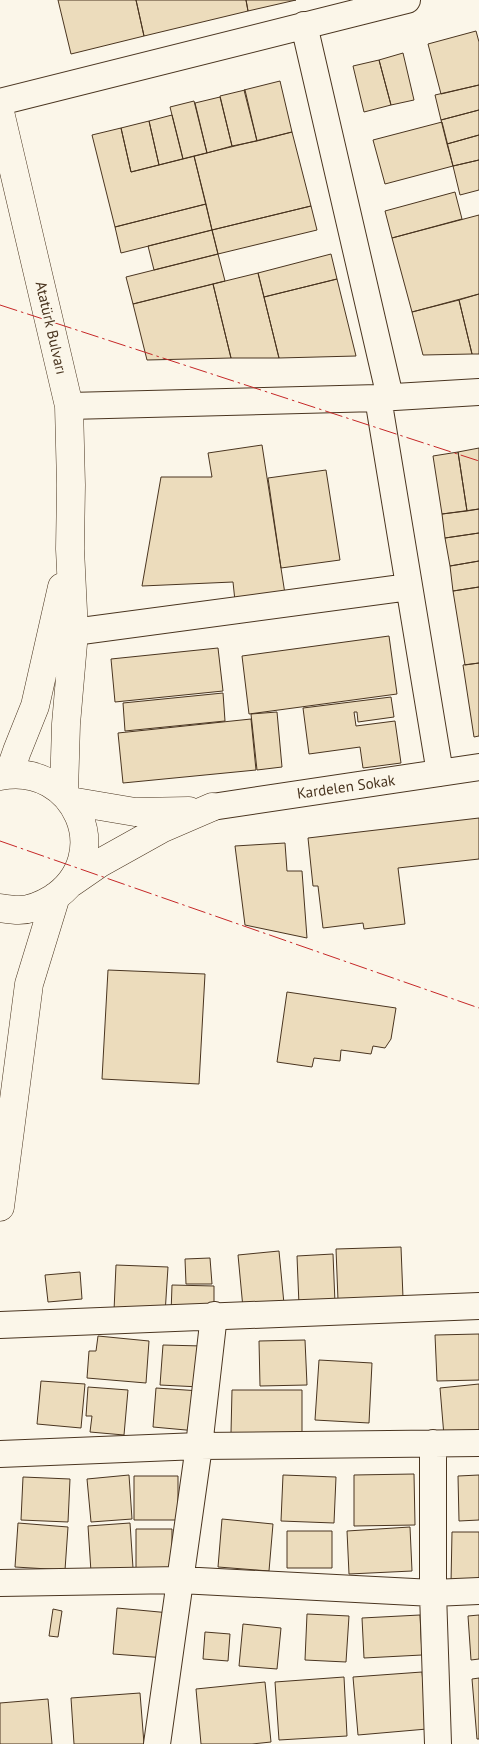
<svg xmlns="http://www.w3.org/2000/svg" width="479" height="1744" viewBox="0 0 479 1744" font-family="'PT Sans',sans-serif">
  <rect width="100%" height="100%" fill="#fbf6e9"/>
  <path fill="#ecdcbc" stroke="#4a3520" d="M58,0H136L144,36L71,54Z
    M136,0H246L248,11L144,36Z
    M246,0H296L248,11Z
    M476,31L479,42V85L441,94L428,44Z
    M403,53L414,100L391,105L379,60Z
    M379,60L391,105L364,112L353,66Z
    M280,81L292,132L257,141L244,90Z
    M479,85V110L441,120L435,95Z
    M245,90L257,141L232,146L220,96Z
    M220,97L232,146L207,153L195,103Z
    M194,101L207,153L183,159L170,107Z
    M479,110V135L447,144L441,120Z
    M172,115L183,159L159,165L149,121Z
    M149,121L159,165L131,172L121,128Z
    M442,122L453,166L385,184L373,140Z
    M121,128L131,172L194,156L206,204L115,227L92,135Z
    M292,132L311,206L212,230L194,156Z
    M479,135V160L453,166L447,144Z
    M479,160V190L460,195L453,166Z
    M455,192L462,219L392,238L385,211Z
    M206,204L212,230L121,253L115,227Z
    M311,206L317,230L218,254L212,230Z
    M479,215V294L412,312L392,238Z
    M212,230L218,254L154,270L148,246Z
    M218,254L225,281L133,304L126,277Z
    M331,254L337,279L264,297L258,273Z
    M258,273L279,358H231L213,284Z
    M337,279L356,356L279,358L264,297Z
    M213,284L231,358L147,360L133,304Z
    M479,294V354H472L459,300Z
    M459,300L472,354L423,355L412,312Z
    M262,445L285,594L235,601L233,582L142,586L161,477H212L208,453Z
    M479,448V509L467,511L458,452Z
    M458,452L467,511L442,514L433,456Z
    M326,470L340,560L281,568L268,478Z
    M479,509V533L445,538L442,514Z
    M479,533V561L450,566L445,538Z
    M479,561V587L453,591L450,566Z
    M479,587V663L465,665L453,591Z
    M389,636L397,694L249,714L242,656Z
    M218,648L223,691L115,702L111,659Z
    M479,663V736L474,737L463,665Z
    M223,693L225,721L125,731L123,703Z
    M391,697L394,717L358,722L357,712H354L356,726L395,721L401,763L363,768L360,747L309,754L303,708Z
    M277,712L282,767L257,770L251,714Z
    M251,719L256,770L123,783L118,733Z
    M479,818V859L398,868L405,924L364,929L363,923L323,928L318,886H313L308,838Z
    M285,843L287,871H302L307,938L245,925L235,846Z
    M108,970L205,974L199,1084L102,1079Z
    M287,992L396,1008L391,1039L385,1048L373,1046L371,1054L341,1050L340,1061L314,1058L312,1067L277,1062Z
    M401,1247L403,1298L338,1300L336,1249Z
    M279,1251L284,1304L243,1308L238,1255Z
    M333,1254L335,1303L299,1305L297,1256Z
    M210,1258L212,1284H186L185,1259Z
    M116,1265L168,1267L165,1314L114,1311Z
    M80,1272L82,1299L48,1302L45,1275Z
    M172,1285L214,1286V1314H171Z
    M479,1334V1380L437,1381L435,1335Z
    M98,1336L149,1341L146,1383L87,1378L89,1351H96Z
    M305,1340L307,1385L260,1386L259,1341Z
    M163,1345L202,1346L200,1387L160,1385Z
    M319,1360L372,1363L369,1423L315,1420Z
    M41,1381L85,1384L81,1428L37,1424Z
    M479,1384V1433L444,1436L440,1388Z
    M88,1387L128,1390L124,1435L90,1432L92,1416H86Z
    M156,1388L200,1391L197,1431L153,1427Z
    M232,1390H302V1434L231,1433Z
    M414,1474L415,1525L354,1526V1475Z
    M129,1475L132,1519L91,1522L87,1479Z
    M283,1475L336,1477L334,1523L281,1521Z
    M479,1475V1520L459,1521L458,1476Z
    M134,1476H178V1520H134Z
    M23,1477L70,1479L68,1522L21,1520Z
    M222,1519L273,1524L269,1571L218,1567Z
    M18,1523L68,1527L65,1570L15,1567Z
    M130,1523L133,1568L91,1572L88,1526Z
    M410,1527L412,1571L349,1574L347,1531Z
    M136,1529H172V1568H136Z
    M287,1531H332V1568H287Z
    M452,1532H479V1583H451Z
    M117,1608L170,1613L166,1658L113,1654Z
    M53,1609L62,1611L58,1637L49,1636Z
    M307,1614L349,1616L346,1662L305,1660Z
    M420,1615L422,1655L364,1658L362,1618Z
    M479,1615V1659L471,1660L468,1616Z
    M243,1624L281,1628L277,1669L239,1666Z
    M205,1632L230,1634L228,1661L203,1659Z
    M422,1672L427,1729L358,1735L353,1677Z
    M344,1677L347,1736L279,1740L275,1682Z
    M479,1678V1739H477L472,1679Z
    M265,1682L271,1742L252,1744H201L196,1689Z
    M140,1693L144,1744H74L71,1698Z
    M48,1699L52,1744H0V1703Z"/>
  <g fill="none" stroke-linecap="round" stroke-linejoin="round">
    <g stroke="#4a3520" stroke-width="28">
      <path id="street" d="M304,25L390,397
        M0,102L407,0
        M378,398L440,773
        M69,406L378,398L479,392
        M74,632L409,587
        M212,807L479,767
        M0,1325L479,1306
        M433,1443V1593L438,1744
        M0,1454L199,1446L479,1443
        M0,1583L180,1580L433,1593L479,1591
        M157,1744L199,1446L214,1315"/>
    </g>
    <g stroke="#4a3520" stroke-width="29">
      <path id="secondary" d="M0,112L69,406L71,485L70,549L74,632L66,724L64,792
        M9,774L17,751L35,706L62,587
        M0,776C76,761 117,857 52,899C42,905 30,910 19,910C13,910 6,909 0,908
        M70,801L135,812L189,811
        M71,883L100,863L161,829L212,807
        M0,1207L29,984L56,896"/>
    </g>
    <use href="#street" stroke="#fbf6e9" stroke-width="26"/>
    <use href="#secondary" stroke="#fbf6e9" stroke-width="28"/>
    <path stroke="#c62828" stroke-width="1" stroke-dasharray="18 4 2.5 4" stroke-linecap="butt" d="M0,305L479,461
      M0,841L479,1008"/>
  </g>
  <g text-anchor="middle" stroke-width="4" stroke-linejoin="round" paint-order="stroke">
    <g font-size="15" fill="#4a3520" stroke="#fbf6e9">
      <text transform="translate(51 328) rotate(77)" y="5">Atatürk Bulvarı</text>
      <text transform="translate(346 787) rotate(-8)" y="5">Kardelen Sokak</text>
    </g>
  </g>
</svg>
